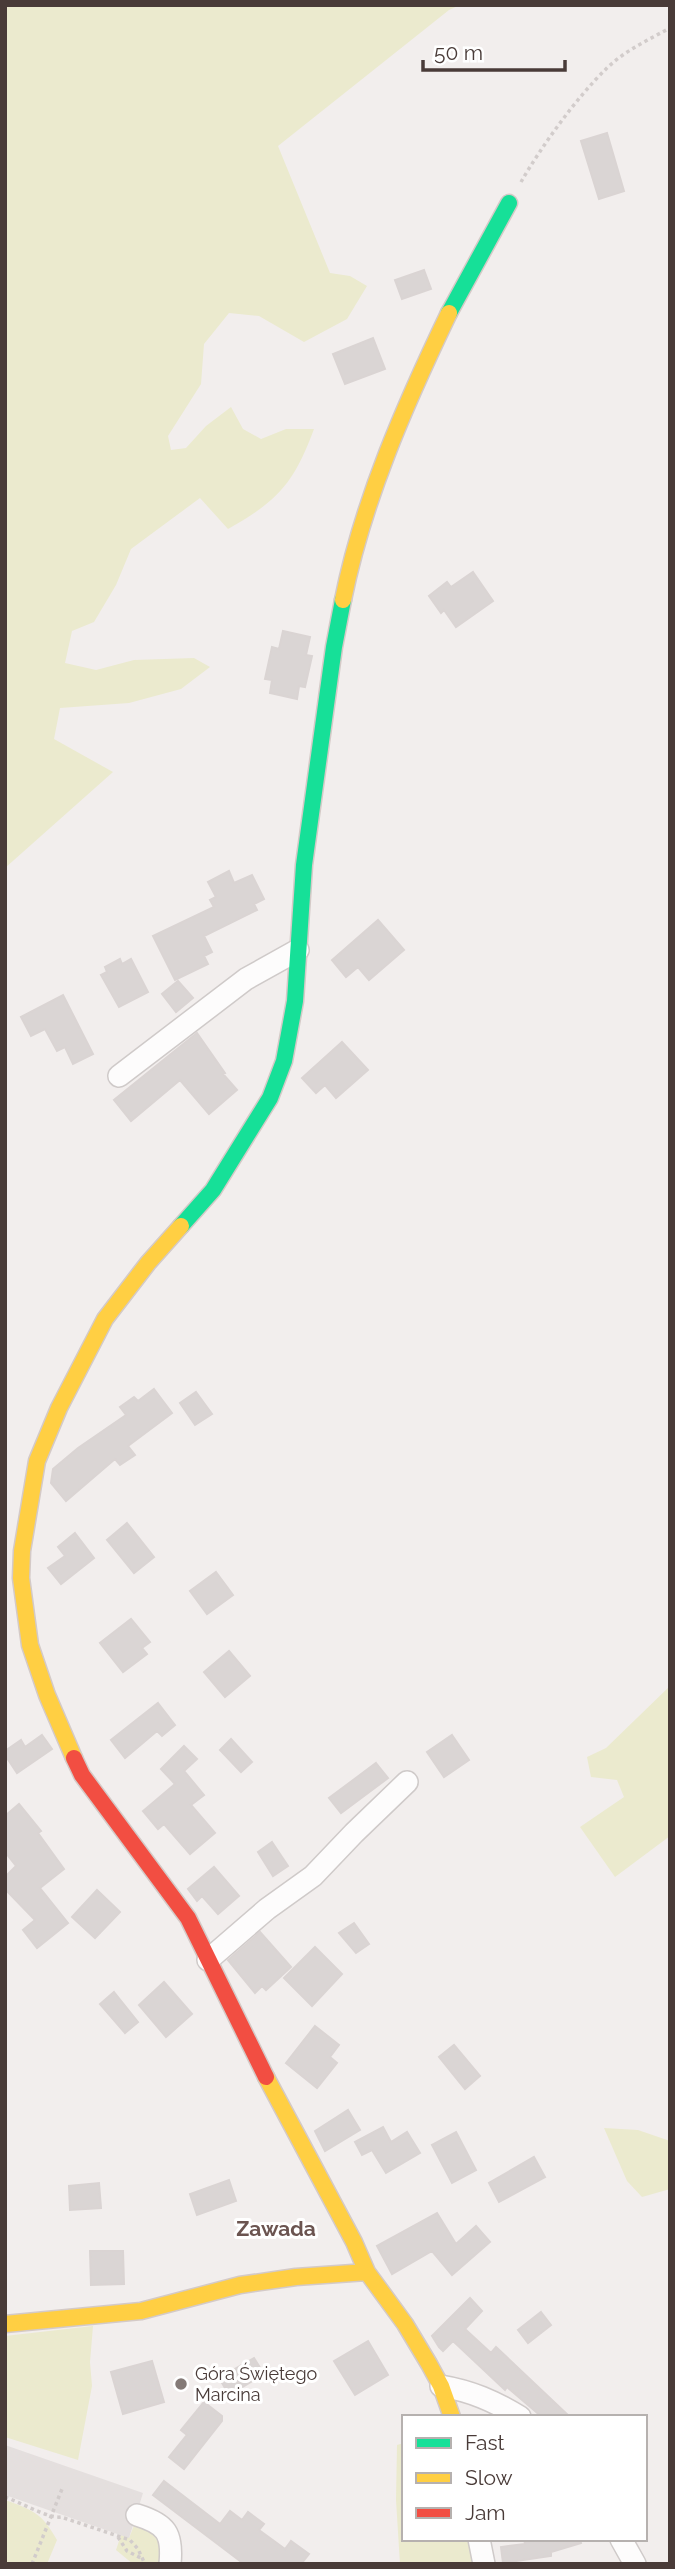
<svg xmlns="http://www.w3.org/2000/svg" width="675" height="2569" viewBox="0 0 675 2569" font-family="Raleway,sans-serif">
  <rect width="100%" height="100%" fill="#f2eeed"/>
  <path fill="#ebeace" d="M5,5H460L449,10L278,146L330,273L350,276L367,286L347,319L304,342L259,316L229,313L204,344L201,384L168,436L171,450L186,448L206,426L231,407L243,429L261,439L286,429H314C294,483 278,501 228,529L200,498L131,549L116,585L94,622L72,631L65,663L96,670L134,660L194,658L210,667L181,689L129,703L60,708L54,739L113,772L5,868Z
    M670,1686V1836L615,1877L580,1827L624,1797L617,1780L591,1777L587,1757L606,1748Z
    M604,2128L638,2130L670,2141V2189L642,2197L627,2181Z
    M93,2326L90,2362L92,2386L78,2460L5,2437V2336Z
    M404,2443V2539H468L473,2564H400L396,2500L397,2445Z
    M5,2500C33,2510 42,2513 57,2540L47,2564H5Z
    M135,2523L150,2528L159,2537L161,2564H133L116,2550L121,2535L129,2538Z"/>
  <path fill="#e4dfde" d="M5,2445L143,2493L129,2538L5,2495Z"/>
  <path fill="#dad5d4" stroke="#dad4d3" stroke-width="2" d="M607,133L624,191L599,199L581,141Z
    M424,270L431,289L402,299L395,280Z
    M373,338L385,369L345,384L333,354Z
    M473,572L493,601L456,627L444,610L441,613L429,596L447,582L451,587Z
    M283,631L310,637L306,655L312,656L305,687L299,686L297,699L270,693L272,680L265,679L272,647L279,649Z
    M229,871L234,883L252,875L264,899L254,904L257,910L204,936L212,952L204,956L208,964L175,980L153,936L214,907L210,900L216,897L208,882Z
    M378,920L404,950L369,980L358,967L346,977L332,960Z
    M120,959L122,964L131,959L148,992L119,1007L101,975L107,972L105,967Z
    M178,981L193,998L176,1012L162,994Z
    M63,995L93,1054L73,1064L65,1047L57,1051L45,1029L31,1036L21,1017Z
    M197,1033L225,1073L223,1074L237,1090L209,1114L180,1080L131,1121L114,1100Z
    M342,1042L368,1070L336,1098L325,1085L316,1093L302,1078Z
    M154,1389L172,1413L128,1446L135,1455L120,1465L115,1459L66,1501L51,1483L53,1469L78,1448L126,1415L120,1407L134,1397L138,1401Z
    M196,1392L212,1414L195,1425L180,1403Z
    M127,1523L154,1557L134,1573L107,1540Z
    M75,1533L94,1558L61,1584L48,1568L65,1556L58,1547Z
    M216,1572L233,1595L207,1614L190,1591Z
    M131,1619L150,1642L142,1648L147,1654L123,1672L100,1643Z
    M229,1651L250,1676L225,1697L204,1672Z
    M158,1703L175,1725L162,1736L157,1731L125,1758L111,1740Z
    M42,1735L52,1749L17,1773L5,1755V1751L21,1740L25,1747Z
    M452,1735L469,1760L444,1777L427,1752Z
    M231,1739L252,1762L241,1772L220,1750Z
    M184,1746L197,1759L184,1771L204,1795L191,1805L215,1833L190,1854L164,1824L158,1829L143,1811L175,1784L161,1769Z
    M376,1763L388,1778L341,1813L329,1798Z
    M19,1804L41,1831L38,1833L64,1869L40,1888L68,1923L37,1948L23,1930L35,1920L5,1889V1877L16,1866L5,1852V1816Z
    M272,1842L288,1866L273,1876L258,1852Z
    M214,1867L239,1896L218,1914L202,1896L197,1901L188,1889Z
    M97,1890L120,1912L95,1938L72,1917Z
    M354,1923L369,1944L356,1953L339,1933Z
    M260,1932L291,1967L266,1990L262,1986L255,1993L228,1960Z
    M315,1947L342,1974L312,2006L284,1978Z
    M164,1982L192,2014L166,2037L139,2005Z
    M114,1992L138,2022L125,2033L100,2004Z
    M315,2026L339,2045L330,2057L337,2063L317,2088L286,2063Z
    M454,2045L480,2076L465,2089L439,2057Z
    M348,2110L360,2130L325,2151L315,2131Z
    M383,2127L391,2142L407,2132L420,2153L386,2173L372,2150L362,2155L355,2142Z
    M456,2132L476,2170L452,2183L432,2145Z
    M534,2157L545,2177L499,2202L489,2183Z
    M229,2180L236,2201L197,2215L190,2194Z
    M99,2183L101,2208L70,2210L69,2186Z
    M437,2213L456,2244L476,2226L490,2242L452,2275L432,2251L392,2274L377,2246Z
    M90,2251H123L124,2284L91,2285Z
    M470,2298L482,2311L465,2329L491,2353L496,2347L570,2417H542L507,2387L505,2390L453,2341L443,2351L439,2347L432,2336Z
    M541,2312L551,2325L528,2343L518,2330Z
    M368,2341L388,2375L355,2395L334,2361Z
    M254,2358L264,2374L229,2395L221,2381L226,2374Z
    M152,2361L164,2402L123,2414L111,2372Z
    M204,2402L222,2416V2421L184,2469L169,2457L187,2435L181,2430Z
    M164,2481L220,2524L230,2511L242,2520L248,2512L264,2524L259,2530L285,2549L291,2541L309,2554L302,2563L304,2564H244L153,2495Z
    M524,2539H580L581,2543L551,2552V2556L503,2563L501,2547L525,2544Z"/>
  <g fill="none" stroke-linecap="round" stroke-linejoin="round">
    <g stroke="#cfcac9" stroke-width="24">
      <path id="street" d="M119,1076L246,979L298,950
        M208,1960L267,1909L313,1876L354,1833L407,1782
        M441,2386C471,2391 494,2401 520,2417
        M137,2515C166,2524 173,2533 170,2564
        M479,2539L484,2564
        M621,2539L635,2564"/>
    </g>
    <g stroke="#d4cac7" stroke-width="19">
      <path id="fast" d="M449,313L509,203
        M181,1226L213,1190L270,1098L284,1061L295,1001L304,865L334,647L343,600"/>
    </g>
    <g stroke="#d4cac7" stroke-width="19">
      <path id="slow" d="M343,600C363,500 405,405 449,313
        M74,1758L47,1695L30,1645L21,1578L22,1551L37,1461L59,1408L105,1319L148,1263L181,1226
        M266,2077L354,2242L367,2272L405,2324L429,2364L441,2386L452,2417
        M5,2324L141,2311L240,2285L296,2277L367,2272"/>
    </g>
    <g stroke="#d4cac7" stroke-width="19">
      <path id="jam" d="M74,1758L82,1775L188,1918L266,2077"/>
    </g>
    <path stroke="#d2cccb" stroke-width="3.5" stroke-dasharray="3.5 3.5" stroke-linecap="butt" d="M521,182C541,147 577,97 606,69C624,51 648,40 670,28
      M5,2497C20,2502 49,2519 61,2517L130,2540L138,2549L145,2564
      M118,2537L127,2551L143,2559
      M32,2564L62,2489
      M81,2564H91"/>
    <use href="#street" stroke="#fdfcfc" stroke-width="21"/>
    <use href="#fast" stroke="#16e098" stroke-width="16"/>
    <use href="#slow" stroke="#ffcf43" stroke-width="16"/>
    <use href="#jam" stroke="#f24e42" stroke-width="16"/>
  </g>
  <circle fill="#847a77" stroke="#fff" stroke-width="2.5" cx="181" cy="2384" r="7"/>
  <g text-anchor="middle" stroke-width="6" stroke-linejoin="round" paint-order="stroke">
    <g font-size="18" fill="#493b38" stroke="#fff" text-anchor="start">
      <text x="195" y="2380">Góra Świętego<tspan x="195" dy="21">Marcina</tspan></text>
    </g>
    <g font-size="21" font-weight="bold" fill="#6b5450" stroke="#fff">
      <text x="276" y="2236">Zawada</text>
    </g>
  </g>
  <rect width="675" height="2569" fill="none" stroke="#493b38" stroke-width="14"/>
  <rect x="402" y="2415" width="245" height="126" fill="#ffffff" stroke="#b6b1af" stroke-width="2"/>
  <rect x="416" y="2438" width="35" height="10" fill="#16e098" stroke="#b6b1af" stroke-width="2"/>
  <text x="465" y="2450" font-size="21" fill="#493b38">Fast</text>
  <rect x="416" y="2473" width="35" height="10" fill="#ffcf43" stroke="#b6b1af" stroke-width="2"/>
  <text x="465" y="2485" font-size="21" fill="#493b38">Slow</text>
  <rect x="416" y="2508" width="35" height="10" fill="#f24e42" stroke="#b6b1af" stroke-width="2"/>
  <text x="465" y="2520" font-size="21" fill="#493b38">Jam</text>
  <path d="M423 60v10h142v-10" fill="none" stroke="#493b38" stroke-width="3.5"/>
  <text x="434" y="60" font-size="21" fill="#493b38" stroke="#ffffff" stroke-width="5" paint-order="stroke">50 m</text>
</svg>
